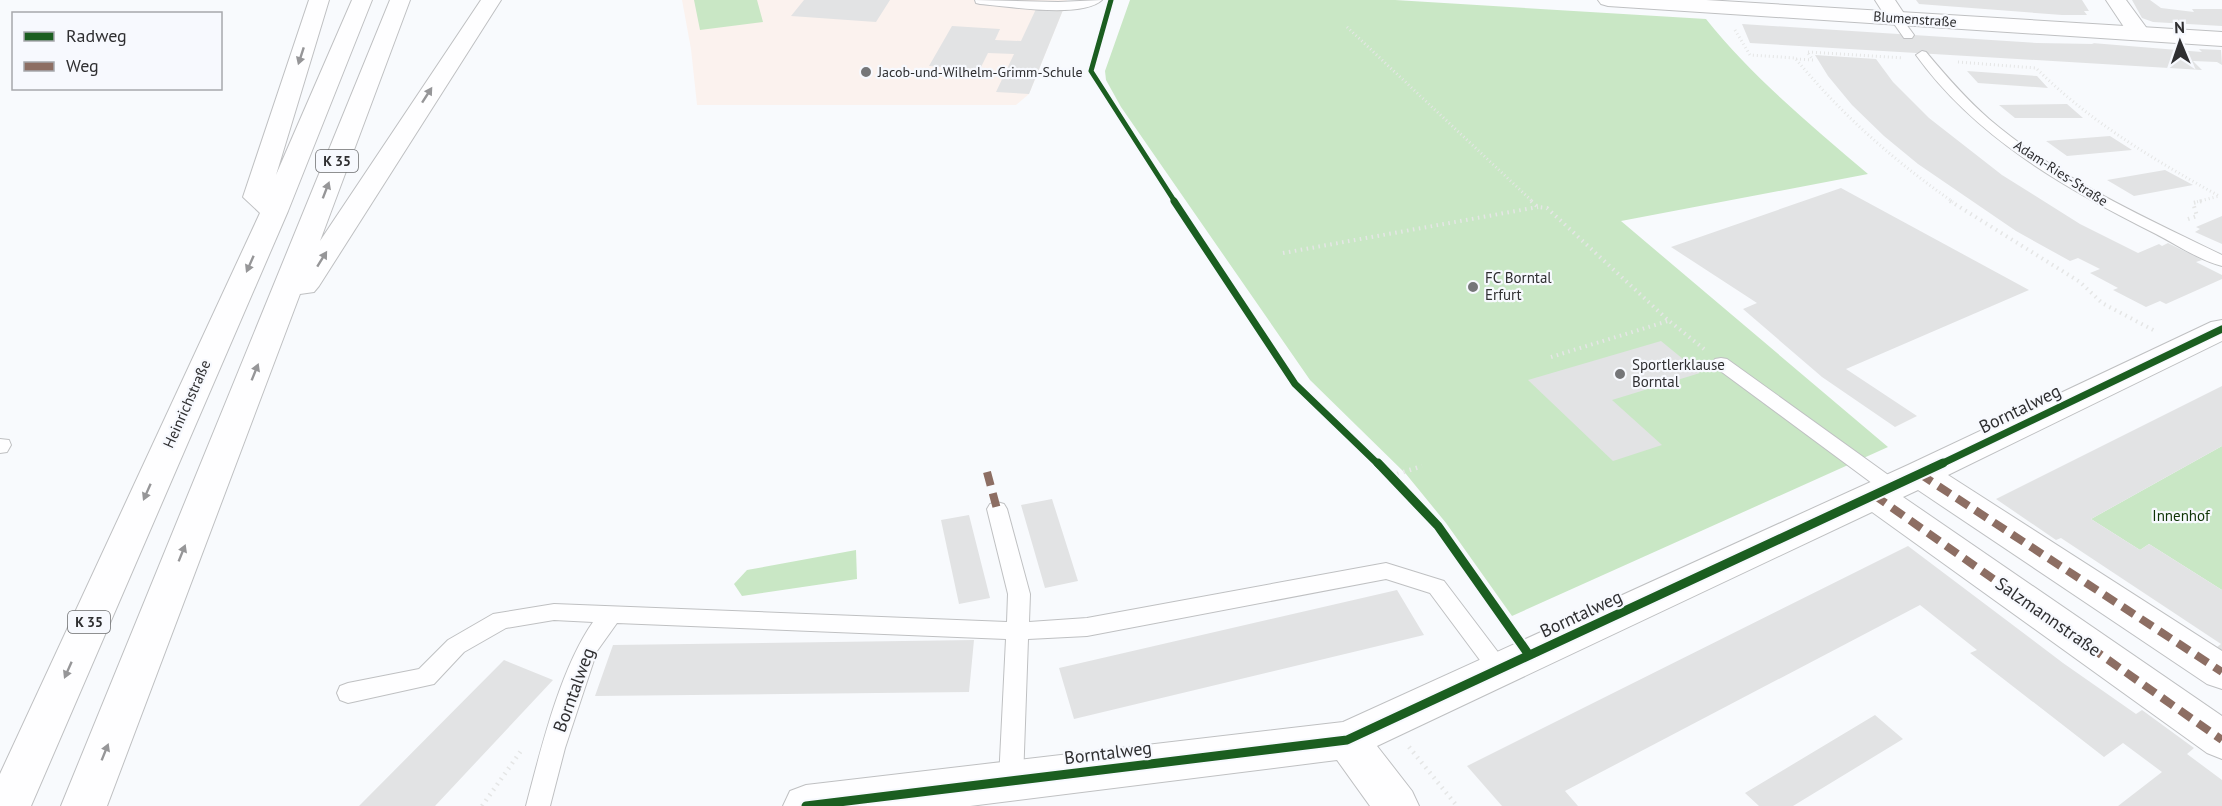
<svg xmlns="http://www.w3.org/2000/svg" width="2222" height="806" viewBox="0 0 2222 806" font-family="'PT Sans',sans-serif">
  <rect width="100%" height="100%" fill="#f8fafd"/>
  <path fill="#fbf2ee" d="M682,0H1067L1029,94L1016,105H697L691,49Z"/>
  <path fill="#c9e7c5" d="M694,0H757L763,22L700,30Z
    M1130,0H1395L1706,19C1753,78 1811,125 1868,174L1621,221L1888,447L1512,616L1446,523L1406,474L1310,380L1121,107L1106,80L1105,71Z
    M2222,446V590L2149,544L2140,550L2091,519Z
    M856,550L857,579L742,596L734,584L747,570Z"/>
  <path fill="#e2e3e4" d="M804,0H890L876,22L791,16Z
    M1916,0H2082L2089,11H2084L2087,15H2062L1919,4Z
    M2132,0H2150L2161,8L2194,12L2192,9H2222V26L2153,22L2142,18Z
    M1036,9L1063,10L1029,94L996,92L1014,54L988,53L980,69L929,66L952,26L1000,29L995,40L1021,41Z
    M1742,24L2037,43L2094,44L2092,43L2202,52L2199,49L2221,50L2222,65L2217,62L2193,61L2202,70L1750,43Z
    M1815,55L1876,59L1893,82L1929,118L2002,175L2080,224L2138,253L2159,244L2162,246L2168,243L2202,260L2196,262L2222,275V279L2166,304L2160,301L2146,307L2113,290L2118,288L2090,273L2100,269L2078,258L2070,261L2016,231L1918,164L1884,136L1852,105L1828,76Z
    M1967,71L2037,76L2048,88L1978,83Z
    M2067,104L2083,118H2015L1999,105Z
    M2110,136L2132,150L2067,156L2046,141Z
    M2165,170L2193,185L2134,196L2107,180Z
    M1841,188L2029,290L1846,369L1917,416L1895,427L1822,377L1743,309L1757,303L1671,247Z
    M2222,216V244L2195,232L2200,229L2196,227Z
    M1661,341L1700,373L1612,400L1662,445L1613,461L1528,380Z
    M2222,386V446L2091,519L2140,550L2149,544L2222,590V650L2217,647L2221,644L2061,538L2056,540L1996,499Z
    M1052,499L1078,581L1045,588L1021,505Z
    M969,515L990,598L959,604L941,520Z
    M1908,546L2063,663L2136,714L2142,710L2194,748L2187,754L2222,780V806H2118L2162,772L2123,743L2104,757L1970,653L1977,650L1920,605L1565,791L1578,806H1502L1467,766Z
    M1397,590L1424,635L1074,719L1059,668Z
    M974,640L969,692L595,696L613,645Z
    M504,660L553,680L435,806H359Z
    M1875,715L1903,739L1793,806H1759L1745,793Z"/>
  <g fill="none" stroke-linecap="round" stroke-linejoin="round">
    <g stroke="#bfc0c2" stroke-width="2">
      <path id="service" d="M975,0L1058,2L1102,0C1081,19 1008,6 980,4L976,3Z
        M1896,15L1900,16L1914,35L1912,38H1904L1890,18Z
        M1922,51L1926,52C1946,76 1966,99 1989,119C2058,178 2141,216 2222,255V266C2199,260 2177,245 2156,234C2066,189 1976,138 1916,55Z
        M1721,358L1727,359L1898,482L1901,487L1898,492L1891,494L1884,492L1715,367L1712,363L1715,359Z
        M0,439L9,440L11,445L7,452L0,453Z
        M997,502L1004,504L1007,509L1030,594L1029,622L1087,618L1386,563L1444,581L1510,668L1507,675L1499,677L1491,675L1430,593L1386,579L1087,636L1028,639L1023,780L1020,788L1011,791L1002,788L999,780L1006,639L617,623L597,651L565,748L550,806H526C541,749 560,669 593,622L554,620L506,628L464,652L434,684L348,703L340,700L337,693L340,686L348,683L419,669L448,640L493,614L554,604L1007,622L1008,594L987,509L990,504Z"/>
    </g>
    <g stroke="#bfc0c2" stroke-width="2">
      <path id="minor" d="M1875,0H1895L1907,18L1903,22L1896,24L1889,22Z
        M2106,0H2126L2151,34L2148,39L2140,40L2132,39Z
        M2222,320V341L1948,475L2222,651V689L2207,684L1918,490L1903,497L2222,716V759L2207,753L1872,512L1377,746L1412,791L1419,806H1370L1337,760L970,806H783L790,791L806,785L1343,722L1908,465L2211,322Z"/>
    </g>
    <g stroke="#bfc0c2" stroke-width="2">
      <path id="tertiary" d="M1598,0H1706L2222,32V46L1608,6L1601,4Z"/>
    </g>
    <g stroke="#bfc0c2" stroke-width="2">
      <path id="trunk" d="M309,0H329L276,175L352,0H372L288,211L31,806H0V774L260,213L243,197Z
        M390,0H410L320,241L481,0H501L319,286L314,292L300,294L107,806H61Z"/>
    </g>
    <path stroke="#e5e6e6" stroke-width="3" stroke-dasharray="1 3" stroke-linecap="butt" d="M1347,27L1533,202
      M1735,30L1750,55L1795,58C1841,114 1893,160 1953,202
      M1808,52L1903,58
      M1796,59L1813,60L1808,53
      M1958,62L2036,68C2090,122 2153,159 2219,196L2196,202"/>
    <path stroke="#e5e6e6" stroke-width="4" stroke-dasharray="1.5 4.5" stroke-linecap="butt" d="M1531,201L1538,207L1547,208L1668,320L1704,349
      M1950,201L2080,282L2102,303L2155,331
      M2188,219L2197,216L2193,203L2202,201
      M1283,253L1538,207
      M1551,357L1668,321"/>
    <path stroke="#e5e6e6" stroke-width="4.5" stroke-dasharray="1.5 5" stroke-linecap="butt" d="M1391,476L1422,466
      M1409,747L1457,806
      M482,806L523,748"/>
    <use href="#service" fill="#fefeff" fill-rule="evenodd"/>
    <use href="#minor" fill="#fefeff" fill-rule="evenodd"/>
    <use href="#tertiary" fill="#fefeff" fill-rule="evenodd"/>
    <use href="#trunk" fill="#fefeff" fill-rule="evenodd"/>
    <path stroke="#8d6e63" stroke-width="8" stroke-dasharray="14 8" stroke-linecap="butt" d="M987,472L997,509
      M1920,474L2222,672
      M1874,495L2222,740"/>
    <g stroke="#f7f9fe" stroke-width="8">
      <path id="cycleway-far2" d="M1111,0L1091,71L1175,202"/>
    </g>
    <g stroke="#f7f9fe" stroke-width="10">
      <path id="cycleway-far1" d="M1174,201L1295,384L1379,465
        M1939,465L2222,329"/>
    </g>
    <g stroke="#f7f9fe" stroke-width="13">
      <path id="cycleway" d="M1378,463L1438,526L1529,655
        M806,806L1347,740L1943,463"/>
    </g>
    <use href="#cycleway-far2" stroke="#1b5e20" stroke-width="5"/>
    <use href="#cycleway-far1" stroke="#1b5e20" stroke-width="7"/>
    <use href="#cycleway" stroke="#1b5e20" stroke-width="9"/>
  </g>
  <defs><path id="oneway-solid" d="M-6-.8H1V-3.2L6.5 0L1 3.2V.8H-6Z" transform="scale(1.5)"/></defs>
  <g fill="#969698">
    <use href="#oneway-solid" transform="translate(301 56) rotate(108)"/>
    <use href="#oneway-solid" transform="translate(427 95) rotate(-57)"/>
    <use href="#oneway-solid" transform="translate(326 190) rotate(-69)"/>
    <use href="#oneway-solid" transform="translate(322 259) rotate(-58)"/>
    <use href="#oneway-solid" transform="translate(250 264) rotate(114)"/>
    <use href="#oneway-solid" transform="translate(255 372) rotate(-68)"/>
    <use href="#oneway-solid" transform="translate(147 492) rotate(114)"/>
    <use href="#oneway-solid" transform="translate(182 553) rotate(-68)"/>
    <use href="#oneway-solid" transform="translate(68 670) rotate(114)"/>
    <use href="#oneway-solid" transform="translate(105 752) rotate(-68)"/>
  </g>
  <g fill="#757678" stroke="#f7f9fe" stroke-width="2">
    <circle cx="866" cy="72" r="6"/>
    <circle cx="1473" cy="287" r="6"/>
    <circle cx="1620" cy="374" r="6"/>
  </g>
  <g text-anchor="middle" stroke-width="4.5" stroke-linejoin="round" paint-order="stroke">
    <g font-size="14" fill="#2f2f31" stroke="#f7f9fe">
      <text transform="translate(1915 19) rotate(4)" y="5">Blumenstraße</text>
      <text transform="translate(2061 173) rotate(33)" y="5">Adam-Ries-Straße</text>
    </g>
    <g font-size="14" fill="#2f2f31" stroke="#f7f9fe" text-anchor="start">
      <text x="878" y="77">Jacob-und-Wilhelm-Grimm-Schule</text>
    </g>
    <g fill="#f7f9fe" stroke="#6b6c6e" stroke-width="1.5">
      <rect x="316" y="150" width="42" height="22" rx="4.5"/>
      <rect x="68" y="611" width="42" height="22" rx="4.5"/>
    </g>
    <g font-size="14" font-weight="bold" fill="#2f2f31">
      <text x="337" y="166">K 35</text>
      <text x="89" y="627">K 35</text>
    </g>
    <g font-size="15" fill="#2f2f31" stroke="#f7f9fe" text-anchor="start">
      <text x="1485" y="283">FC Borntal<tspan x="1485" dy="17">Erfurt</tspan></text>
      <text x="1632" y="370">Sportlerklause<tspan x="1632" dy="17">Borntal</tspan></text>
    </g>
    <g font-size="15" fill="#2f2f31" stroke="#f7f9fe">
      <text transform="translate(187 404) rotate(-66)" y="5">Heinrichstraße</text>
    </g>
    <g font-size="15" fill="#0f3406" stroke="#f7f9fe">
      <text x="2181" y="521">Innenhof</text>
    </g>
    <g font-size="18" fill="#2f2f31" stroke="#f7f9fe">
      <text transform="translate(2020 409) rotate(-26)" y="6">Borntalweg</text>
      <text transform="translate(1581 614) rotate(-25)" y="6">Borntalweg</text>
      <text transform="translate(2048 617) rotate(35)" y="6">Salzmannstraße</text>
      <text transform="translate(574 690) rotate(-70)" y="6">Borntalweg</text>
      <text transform="translate(1108 753) rotate(-7)" y="6">Borntalweg</text>
    </g>
  </g>
  <rect x="12" y="12" width="210" height="78" fill="#f7f9fe" stroke="#a7a8ac" stroke-width="1.5"/>
  <rect x="24" y="32" width="30" height="9" fill="#1b5e20" stroke="#a7a8ac" stroke-width="1.5"/>
  <text x="66" y="42" font-size="18" fill="#2f2f31">Radweg</text>
  <rect x="24" y="62" width="30" height="9" fill="#8d6e63" stroke="#a7a8ac" stroke-width="1.5"/>
  <text x="66" y="72" font-size="18" fill="#2f2f31">Weg</text>
  <g transform="translate(2180 42) rotate(358)" stroke="#f7f9fe" stroke-width="4.5" paint-order="stroke">
  <path d="M0-4.5L10 22L0 15L-10 22Z" fill="#2f2f31"/>
  <text y="-9" font-size="16" font-weight="bold" text-anchor="middle" fill="#2f2f31">N</text>
  </g>
</svg>
